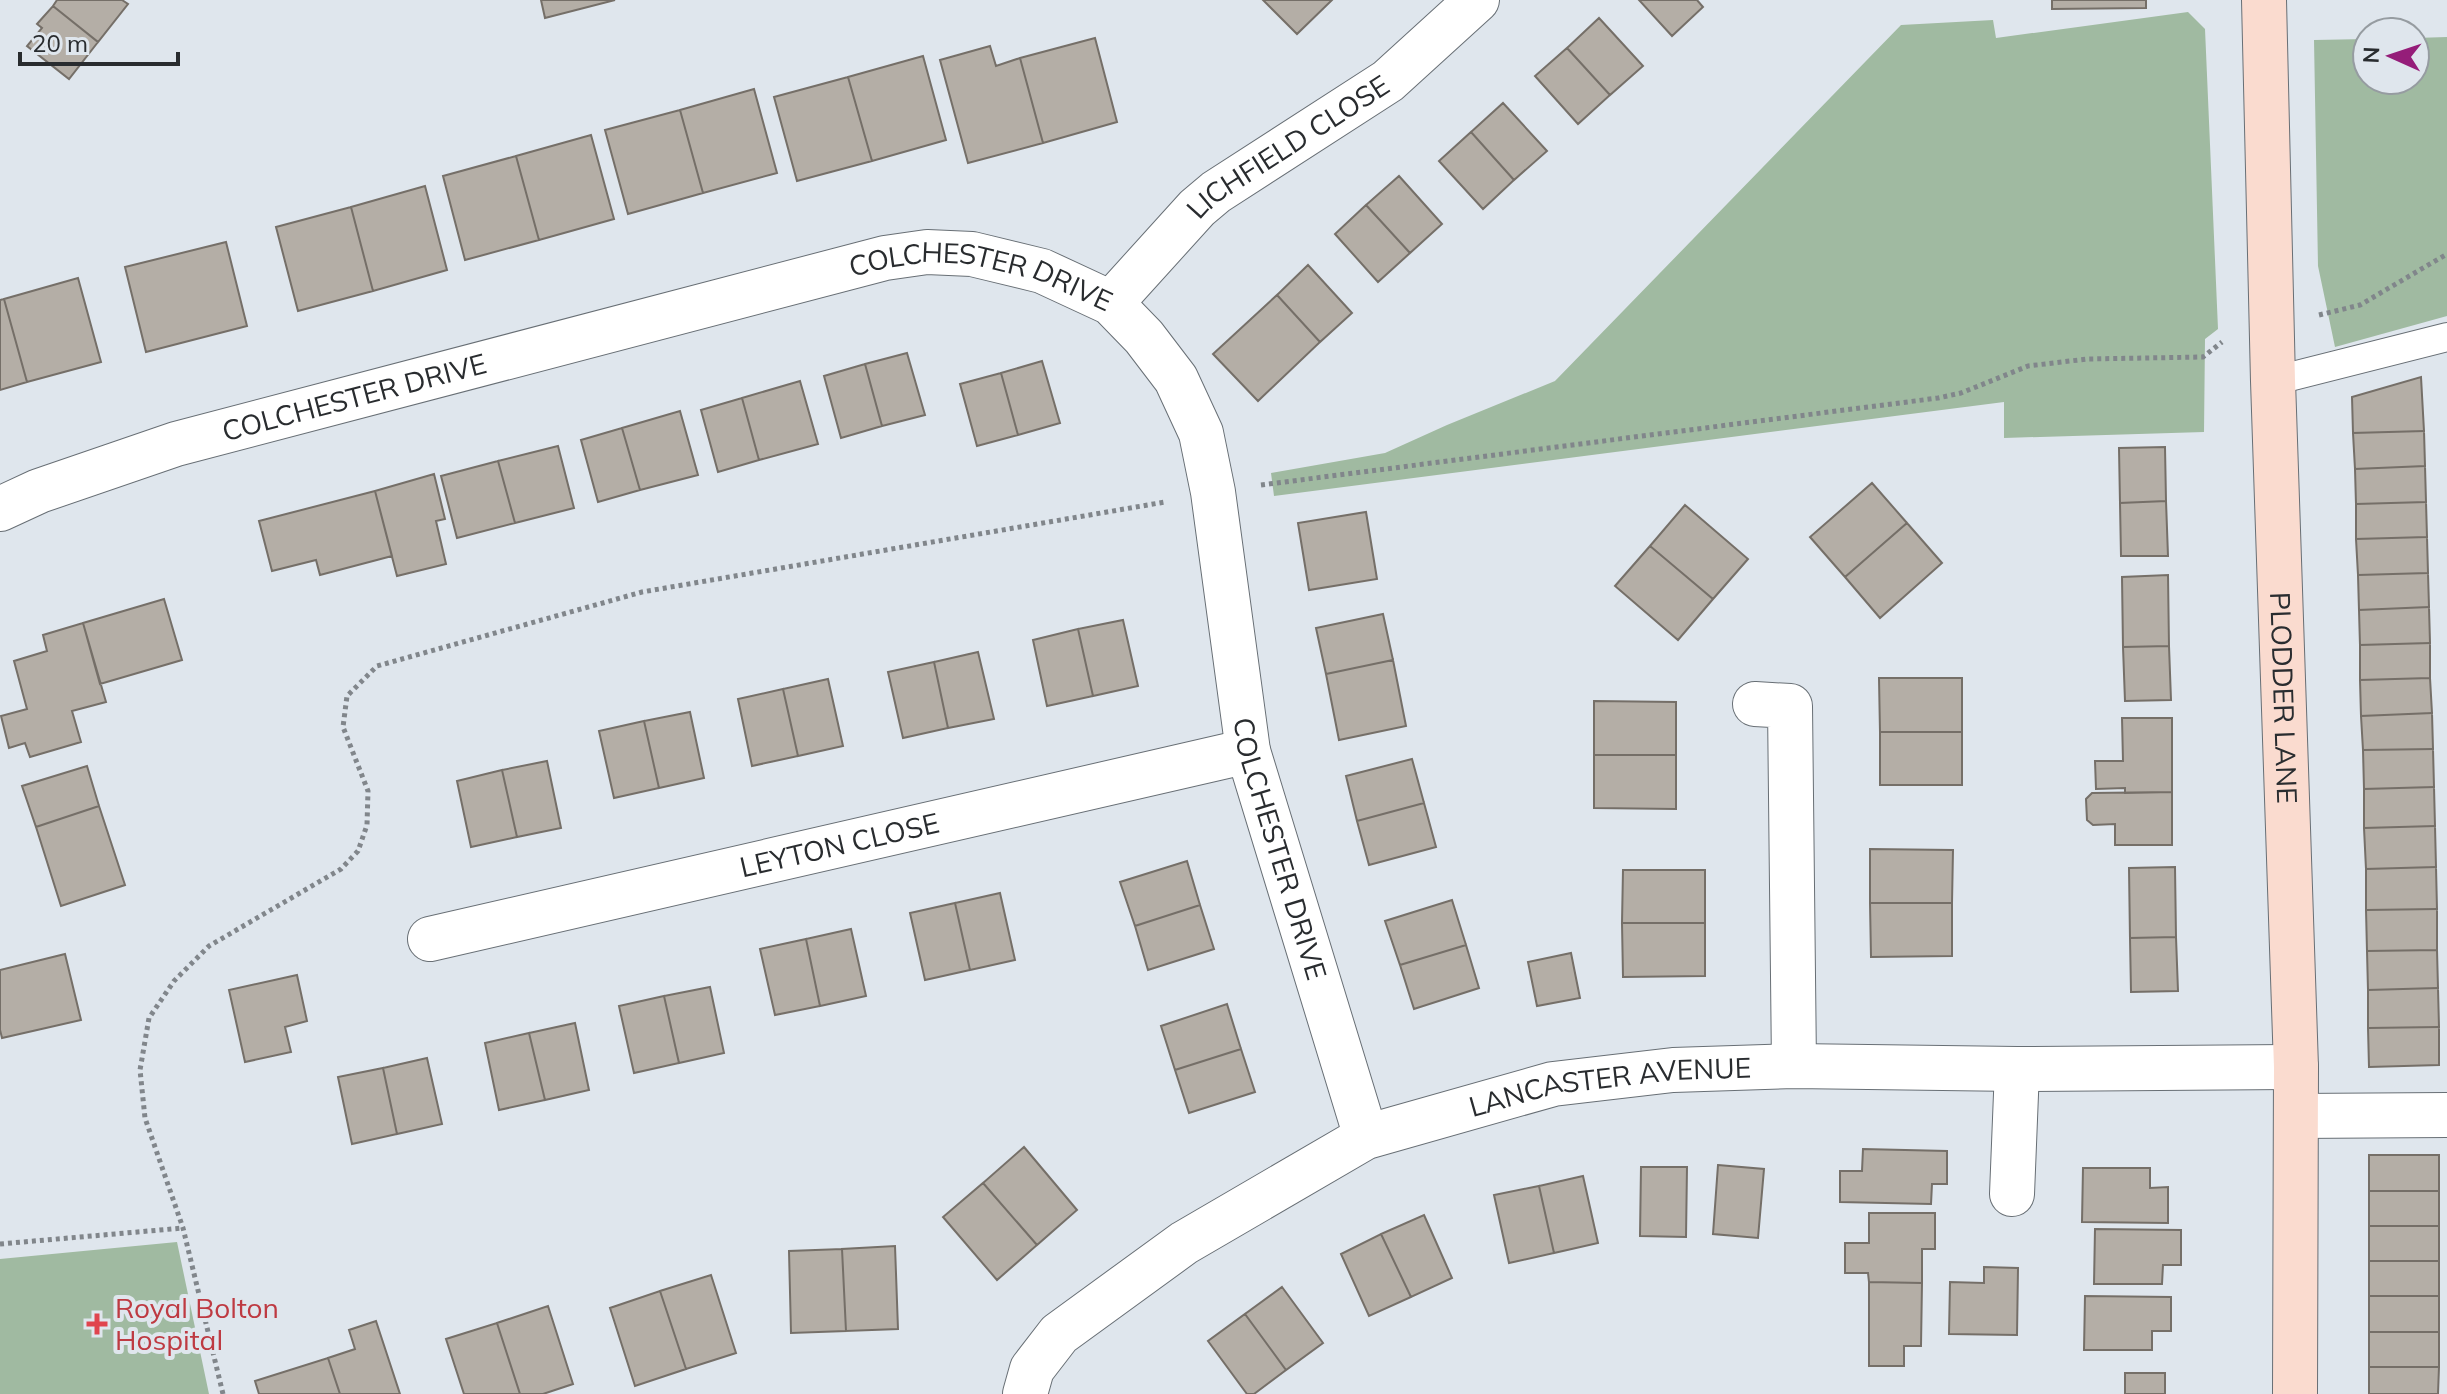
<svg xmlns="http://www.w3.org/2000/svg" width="2447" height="1394" viewBox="0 0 2447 1394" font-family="Mulish,sans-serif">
  <rect width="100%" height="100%" fill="#dfe6ed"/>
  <path fill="#a0baa1" d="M2188,12L2205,29L2218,329L2205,339L2204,432L2004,438V402L1274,496L1271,473L1385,453L1447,425L1555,381L1901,25L1993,20L1996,38Z
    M2447,37V316L2335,347L2318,266L2314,40L2367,39V80H2415V38Z
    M177,1242L209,1394H0V1259Z"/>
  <path fill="#b4aea6" stroke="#756f68" stroke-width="2" d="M57,0H122L128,4L98,42L53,6Z
    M541,0H615L545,18Z
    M1263,0H1332L1297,34Z
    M1639,0H1697L1703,7L1672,36Z
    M2052,0H2146V8L2052,9Z
    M53,6L98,42L69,79L27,46L42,28L37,24Z
    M1599,18L1643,66L1610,95L1567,48Z
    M1095,38L1117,122L1043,143L1020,58Z
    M990,46L996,66L1020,58L1043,143L968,163L940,60Z
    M1567,48L1610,95L1578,124L1535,76Z
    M923,56L946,140L872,161L848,77Z
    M848,77L872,161L797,181L774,97Z
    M754,89L777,173L703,193L680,110Z
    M1503,103L1547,151L1514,180L1471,132Z
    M680,110L703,193L628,214L605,130Z
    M1471,132L1514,180L1483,209L1439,161Z
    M591,135L614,219L539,240L516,156Z
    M516,156L539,240L465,260L443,176Z
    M1399,176L1442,224L1410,253L1366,205Z
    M425,186L447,270L373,291L351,207Z
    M1366,205L1410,253L1378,282L1335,234Z
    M351,207L373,291L298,311L276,227Z
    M226,242L247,326L146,352L125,267Z
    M1308,265L1352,313L1320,342L1277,295Z
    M78,278L101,362L27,382L4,299Z
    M1277,295L1320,342L1258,401L1213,354Z
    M4,299L27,382L0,390V300Z
    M907,353L925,415L882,426L865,364Z
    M1042,361L1060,423L1018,435L1001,373Z
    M865,364L882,426L841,438L824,376Z
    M1001,373L1018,435L977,446L960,384Z
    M2421,377L2424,431L2353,433L2352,397Z
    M800,381L818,444L759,460L742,398Z
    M742,398L759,460L718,472L701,410Z
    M680,411L698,475L640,490L622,428Z
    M622,428L640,490L598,502L581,440Z
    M2424,431L2425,466L2355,469L2353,433Z
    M558,446L574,508L515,523L498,461Z
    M2165,447L2166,501L2120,503L2119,448Z
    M498,461L515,523L457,538L441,476Z
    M2425,466L2426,502L2356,504L2355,469Z
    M434,474L445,519L436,521L446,564L397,576L375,491Z
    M1872,483L1907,523L1845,577L1810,537Z
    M375,491L392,556L320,575L316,560L272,571L259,521Z
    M2166,501L2168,556H2121L2120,503Z
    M2426,502L2427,537L2356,539V504Z
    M1685,505L1748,559L1713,599L1650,546Z
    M1366,512L1377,579L1309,590L1298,523Z
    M1907,523L1942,563L1880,618L1845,577Z
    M2427,537L2428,573L2358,575L2356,539Z
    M1650,546L1713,599L1678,640L1615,586Z
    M2428,573L2429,607L2359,610L2358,575Z
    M2168,575L2169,646L2123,647L2122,577Z
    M164,599L182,660L100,684L83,623Z
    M2429,607L2430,643L2360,645L2359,610Z
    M1383,614L1393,660L1326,674L1316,628Z
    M1123,620L1138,686L1093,696L1078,629Z
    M83,623L106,702L72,711L81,742L30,757L25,743L9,748L1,716L27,709L14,661L47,651L43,635Z
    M1078,629L1093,696L1047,706L1033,640Z
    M2430,643V678L2360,680V645Z
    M2169,646L2171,700L2125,701L2123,647Z
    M978,652L994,719L948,728L934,662Z
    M1393,660L1406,726L1339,740L1326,674Z
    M934,662L948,728L903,738L888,672Z
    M1879,678H1962V732H1880Z
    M2430,678L2432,713L2361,716L2360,680Z
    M828,679L843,746L798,756L783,689Z
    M783,689L798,756L752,766L738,699Z
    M1594,701L1676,702V755H1594Z
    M690,712L704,778L659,788L644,721Z
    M2432,713L2433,749L2363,750L2361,716Z
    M2122,718H2172V792L2125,793V788L2096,789L2095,761H2123Z
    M644,721L659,788L614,798L599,731Z
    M1880,732H1962V785H1880Z
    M2433,749L2434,787L2364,789L2363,750Z
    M1594,755H1676V809L1594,808Z
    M1412,759L1424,803L1357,821L1346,776Z
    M547,761L561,828L517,837L502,770Z
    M87,766L99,806L36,827L22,786Z
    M502,770L517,837L471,847L457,781Z
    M2434,787L2435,826L2364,828V789Z
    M2172,792V845H2115V824L2093,825L2087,820L2086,799L2092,793Z
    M1424,803L1436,847L1369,865L1357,821Z
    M99,806L125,885L61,906L36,827Z
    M2435,826L2436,867L2366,869L2364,828Z
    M1870,849L1953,850L1952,903H1870Z
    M1187,861L1200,905L1135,926L1120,882Z
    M2175,867L2176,937L2130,938L2129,868Z
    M2436,867L2437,909L2366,910V869Z
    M1623,870H1705V923H1622Z
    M1000,893L1015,960L970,970L955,903Z
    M1452,900L1466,945L1400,965L1385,921Z
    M955,903L970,970L925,980L910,913Z
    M1870,903H1952V956L1871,957Z
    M1200,905L1214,949L1148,970L1135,926Z
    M2437,909V950L2367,951L2366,910Z
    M1622,923H1705V976L1623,977Z
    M851,929L866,996L820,1006L806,939Z
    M2176,937L2178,991L2131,992L2130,938Z
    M806,939L820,1006L775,1015L760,949Z
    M1466,945L1479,988L1414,1009L1400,965Z
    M2437,950L2438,988L2368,990L2367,951Z
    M1571,953L1580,998L1537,1006L1528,962Z
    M65,954L81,1020L2,1038L0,1030V970Z
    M297,975L307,1021L285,1027L291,1052L245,1062L229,990Z
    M710,987L724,1053L679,1063L664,996Z
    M2438,988L2439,1027L2368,1028V990Z
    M664,996L679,1063L634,1073L619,1006Z
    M1227,1004L1241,1049L1175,1070L1161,1026Z
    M575,1023L589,1090L545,1100L529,1033Z
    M2439,1027V1065L2369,1067L2368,1028Z
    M529,1033L545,1100L499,1110L485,1043Z
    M1241,1049L1255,1092L1189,1113L1175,1070Z
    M427,1058L442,1124L397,1134L383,1068Z
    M383,1068L397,1134L352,1144L338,1077Z
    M1024,1147L1077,1210L1037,1245L983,1183Z
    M1863,1149L1947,1151V1184H1932L1931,1204L1840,1202V1171H1862Z
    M2369,1155H2439V1191H2369Z
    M1718,1165L1764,1169L1758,1238L1713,1234Z
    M1641,1167H1687L1686,1237L1640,1236Z
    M2083,1168H2150V1188L2168,1187V1223L2082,1222Z
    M1583,1176L1598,1243L1554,1253L1539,1186Z
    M983,1183L1037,1245L997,1280L943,1217Z
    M1539,1186L1554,1253L1509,1263L1494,1195Z
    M2369,1191H2439V1226H2369Z
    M1869,1213H1935V1249H1922V1283L1869,1282L1868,1273H1845V1243H1869Z
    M1424,1215L1452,1278L1411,1297L1381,1234Z
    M2369,1226H2439V1261H2369Z
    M2095,1229L2181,1230V1265H2163L2162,1284H2094Z
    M1381,1234L1411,1297L1369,1316L1341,1254Z
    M895,1246L898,1329L846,1331L842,1249Z
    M842,1249L846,1331L791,1333L789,1251Z
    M2369,1261H2439V1296H2369Z
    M1984,1267L2018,1268L2017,1335L1949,1334L1950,1282L1984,1283Z
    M711,1275L736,1353L686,1369L660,1291Z
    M1869,1282L1922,1283L1921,1346H1904V1366H1869Z
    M1282,1287L1323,1343L1286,1370L1245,1314Z
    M660,1291L686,1369L635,1386L610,1308Z
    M2085,1296L2171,1297V1331H2152V1350H2084Z
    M2369,1296H2439V1332H2369Z
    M548,1306L573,1384L543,1394H520L497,1323Z
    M1245,1314L1286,1370L1254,1394H1247L1208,1341Z
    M376,1321L400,1394H340L328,1358L355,1349L349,1330Z
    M497,1323L520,1394H464L446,1339Z
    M2369,1332H2439V1367H2369Z
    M328,1358L340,1394H259L255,1381Z
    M2369,1367H2439L2438,1394H2369Z
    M2125,1373H2165V1394H2125Z"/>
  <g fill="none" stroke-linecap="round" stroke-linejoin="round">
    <g stroke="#686f75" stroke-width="30">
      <path id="service" d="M2273,381L2447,337"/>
    </g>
    <g stroke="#686f75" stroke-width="46">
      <g id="minor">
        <path id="s1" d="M1111,303L1197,208L1216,192L1388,81L1477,0"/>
        <path id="s2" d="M0,509L39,491L176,444L885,258L927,252L972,254L1042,271L1111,303L1144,337L1176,379L1201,433L1213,492L1248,751L1366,1137"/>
        <path d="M1755,704L1790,706L1794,1066"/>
        <path id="s3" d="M430,939L1248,751"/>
        <path d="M2296,1116L2447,1115"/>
        <path d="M2012,1194L2017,1069"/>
        <path id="s4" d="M1025,1394L1032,1369L1059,1334L1184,1243L1366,1137L1553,1084L1673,1070L1794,1066L2017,1069L2296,1067"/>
      </g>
    </g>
    <g stroke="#686f75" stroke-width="46">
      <g id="secondary">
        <path id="s5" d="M2264,0L2273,381L2296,1067L2295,1394"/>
      </g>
    </g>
    <path stroke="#81868b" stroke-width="5" stroke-dasharray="4 4" stroke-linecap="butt" d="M2319,315L2360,305L2447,254
      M1261,485L1938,398L1961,393L2028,366L2087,359L2203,357L2222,342
      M0,1244L183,1228
      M223,1394L183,1228L145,1118L140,1070L149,1018L174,981L209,946L341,869L358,851L367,825L368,791L343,727L347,696L377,666L642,592L1165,502"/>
    <use href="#service" stroke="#fff" stroke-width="28"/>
    <use href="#minor" stroke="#fff" stroke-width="44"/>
    <use href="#secondary" stroke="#fadbcf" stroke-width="44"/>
  </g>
  <path fill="#e0444e" stroke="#dfe6ed" stroke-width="3" d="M93 1312h8v8h8v8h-8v8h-8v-8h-8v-8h8z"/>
  <g text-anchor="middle" stroke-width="8" stroke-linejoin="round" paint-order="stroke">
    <g font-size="28" fill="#292c2f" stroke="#dfe6ed">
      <text dy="10" stroke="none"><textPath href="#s1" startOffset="238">LICHFIELD CLOSE</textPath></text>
      <text dy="10" stroke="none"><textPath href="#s2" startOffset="1020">COLCHESTER DRIVE</textPath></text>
      <text dy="10" stroke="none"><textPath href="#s2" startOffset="372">COLCHESTER DRIVE</textPath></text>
      <text dy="10" stroke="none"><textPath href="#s5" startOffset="698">PLODDER LANE</textPath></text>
      <text dy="10" stroke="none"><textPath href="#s3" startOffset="420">LEYTON CLOSE</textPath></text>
      <text dy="10" stroke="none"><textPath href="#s2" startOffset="1740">COLCHESTER DRIVE</textPath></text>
      <text dy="10" stroke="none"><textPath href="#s4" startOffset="686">LANCASTER AVENUE</textPath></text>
    </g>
    <g font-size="28" fill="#be3a42" stroke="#dfe6ed" text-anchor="start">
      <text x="115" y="1318">Royal Bolton<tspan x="115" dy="32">Hospital</tspan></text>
    </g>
  </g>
  <g transform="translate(2391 56) rotate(273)"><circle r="38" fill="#dfe6ed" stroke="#969ca1" stroke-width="2"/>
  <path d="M0-6L14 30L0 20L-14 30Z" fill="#951d79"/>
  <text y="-12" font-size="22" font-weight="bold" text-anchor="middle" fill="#292c2f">N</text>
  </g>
  <path d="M20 52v12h158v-12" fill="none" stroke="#292c2f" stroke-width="4"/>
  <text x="32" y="52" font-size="24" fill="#292c2f" stroke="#dfe6ed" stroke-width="6" paint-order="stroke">20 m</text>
</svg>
